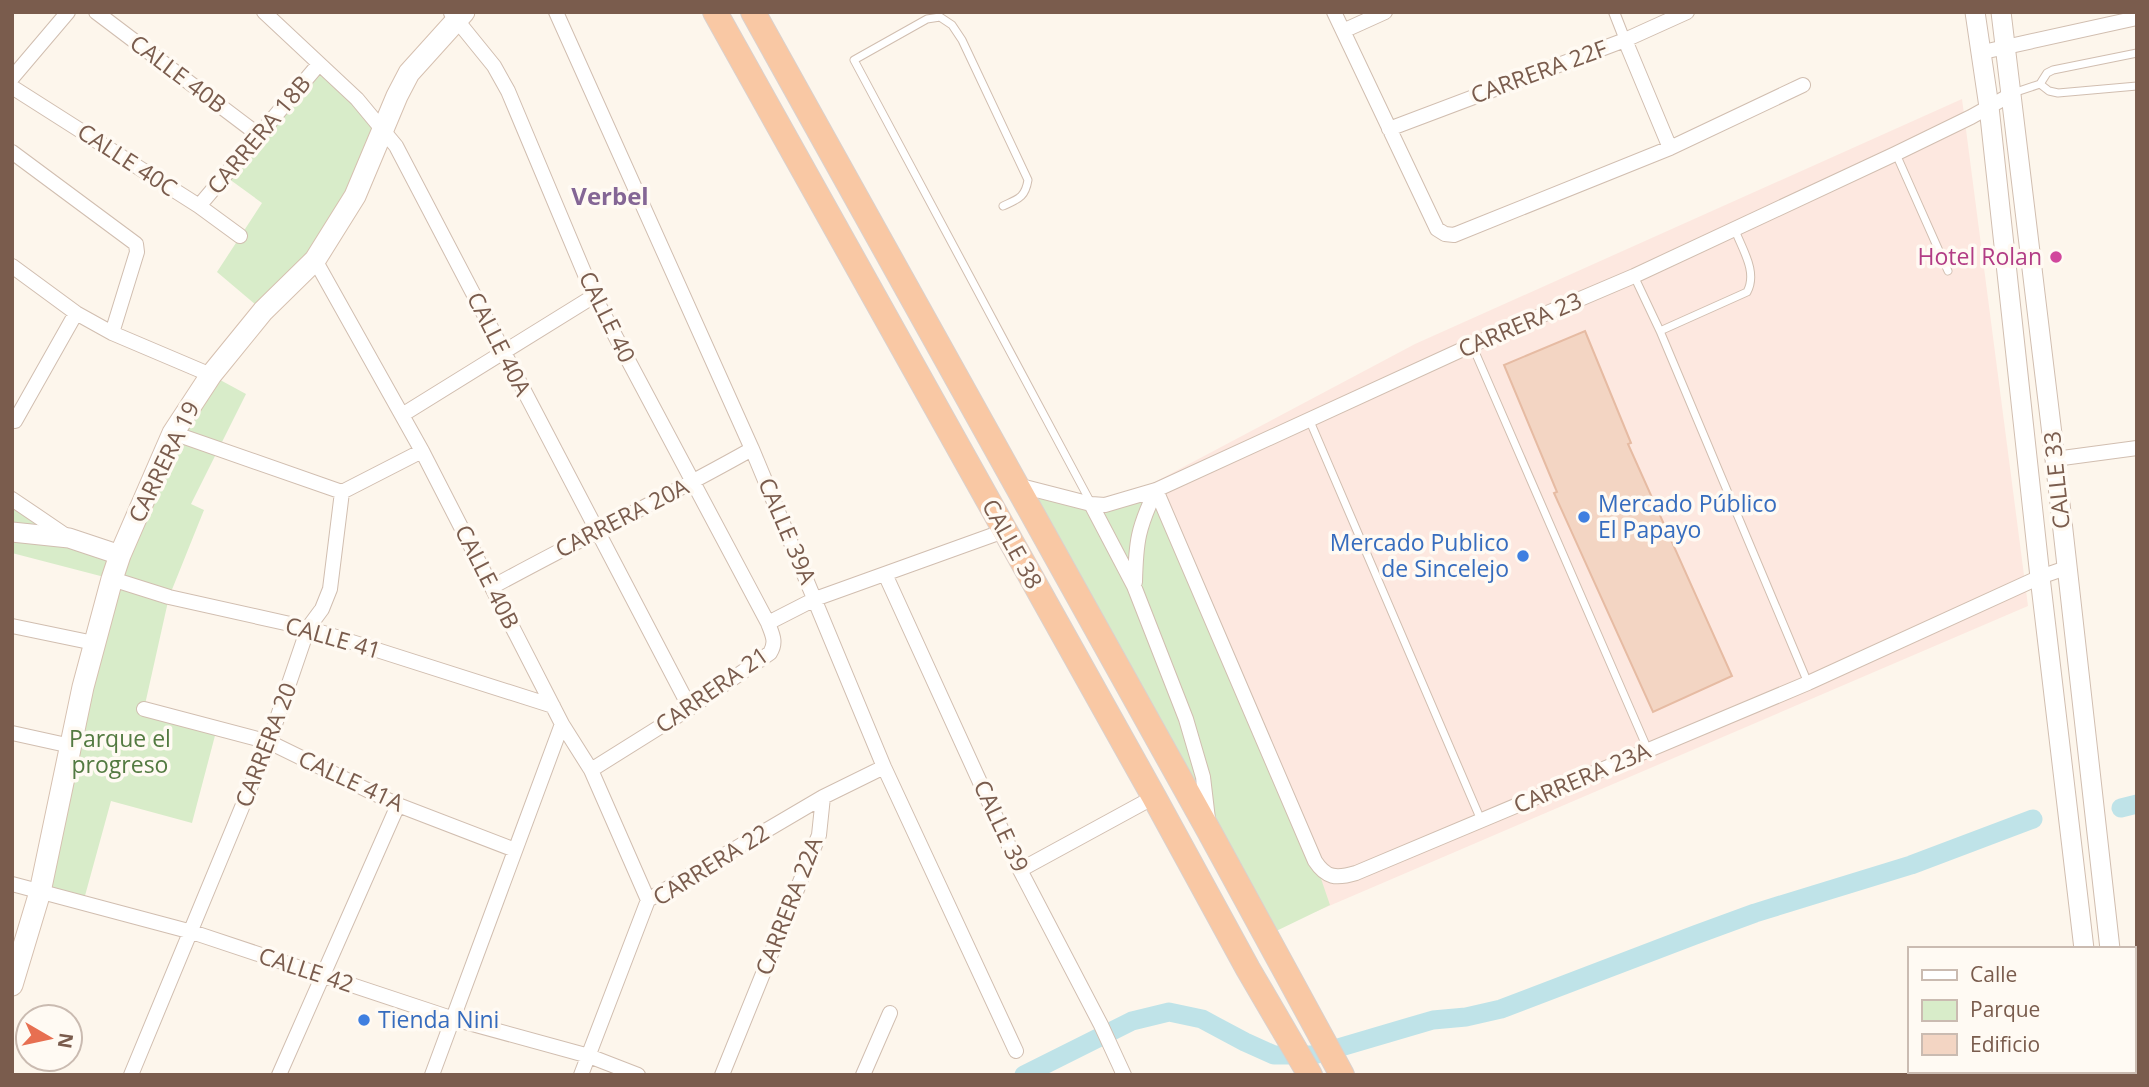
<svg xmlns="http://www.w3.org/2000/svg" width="2149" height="1087" viewBox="0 0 2149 1087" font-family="'Open Sans',sans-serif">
  <rect width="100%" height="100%" fill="#fdf6ec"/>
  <path fill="#fde8e0" d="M1962,99L2028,606L1315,912L1140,490L1415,344Z"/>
  <path fill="#d8ecc9" d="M319,64L383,129L355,196L263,311L217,272L262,203L225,176Z
    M211,375L246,394L191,504L204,510L169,597L144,709L217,728L192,823L111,801L83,903L40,892L112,579L12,553V499L69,538L120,554Z
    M1017,485L1091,504L1156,490L1315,861L1330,905L1266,936Z"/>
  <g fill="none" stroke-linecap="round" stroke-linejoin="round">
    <path stroke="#bfe3e8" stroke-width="19" d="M2121,808L2137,804
      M1024,1075L1132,1021L1169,1012L1202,1019L1245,1042L1274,1055H1314L1433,1020L1466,1017L1501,1009L1695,935L1755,913L1911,865L2033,819"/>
  </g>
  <path fill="#f3d5c3" stroke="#e6bba3" stroke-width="2" d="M1585,331L1631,443L1628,444L1732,676L1653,712L1554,493L1557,492L1504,365Z"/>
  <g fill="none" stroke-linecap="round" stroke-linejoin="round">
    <g stroke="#d1beb0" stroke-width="9">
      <path id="service" d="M2040,84L2049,91L2058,93L2137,86
        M2013,93L2040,84L2047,73L2053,70L2137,53
        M1896,154L1948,271
        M1003,206C1018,199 1025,198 1028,180L962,40L952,25L940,17L927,19L854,60L1091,503
        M1634,276L1660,331L1808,683
        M1660,331L1747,292C1758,272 1742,249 1735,230
        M1472,345L1648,750
        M1309,419L1481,820"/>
    </g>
    <g stroke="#d1beb0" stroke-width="12">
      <path id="pedestrian" d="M1614,12L1625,40"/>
    </g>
    <g stroke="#d1beb0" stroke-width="16">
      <path id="minor" d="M96,12L260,136
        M264,12L357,99L396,146L690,708
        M556,12L752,449L884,767L1016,1051
        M1334,12L1437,229L1445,234L1454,235L1670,148L1803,85
        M451,13L494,66L508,91L594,296L768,623
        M1343,31L1385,12
        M1625,40L1670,148
        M1983,52L2137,18
        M12,78L68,12
        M12,87L199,206L240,236
        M1389,129L1625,40L1687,12
        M12,152L136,244L137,252L112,333
        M199,206L319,64
        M315,260L422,451L562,724L591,770L648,900
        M12,266L76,313L112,333L211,375
        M402,415L594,296
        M12,419L15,421L76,313
        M173,433L342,492
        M2055,459L2137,448
        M1017,485L1091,504L1105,505L1156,490L1472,345L1634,276L1895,154L1971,117L2012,94
        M1156,490L1315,861C1326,878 1336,879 1356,873L1808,683L2040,577L2066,568
        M12,499L68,537
        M1091,504L1134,586L1186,719L1203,777L1208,819
        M885,574L1020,870L1101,1025L1124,1075
        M112,579L169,597L308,628L553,706
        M1135,582C1136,541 1138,528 1156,490
        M492,587C578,540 667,497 752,449
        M12,626L94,643
        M144,709L269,742L398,805L515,850
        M12,733L71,746
        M591,770L690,708L770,653C777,642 772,634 768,623L815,599L1004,531
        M1020,870L1154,797
        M12,884L192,932L454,1019L589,1056L638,1075
        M131,1075L269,742L308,628L322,609L330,589L342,492L422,451
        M279,1075L398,805
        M432,1075L562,724
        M581,1075L648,900L823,797L884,767
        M722,1075L819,835L823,797
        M863,1075L890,1013"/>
    </g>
    <g stroke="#d1beb0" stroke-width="21">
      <path id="tertiary" d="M1975,12L1989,107L2040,577L2084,949
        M2001,12L2055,459L2110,949
        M12,532L69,538L120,555
        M2125,1071L2126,1075"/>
    </g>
    <g stroke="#d6c0b0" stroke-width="23">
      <path id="secondary" d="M12,985L40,892L83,687L112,579L120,555L173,433L211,375L263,311L315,260L355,196L397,96L409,73L464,12
        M2133,1055L2137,1053
        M2082,1075L2090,1071"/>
    </g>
    <g stroke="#dad1cd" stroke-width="26">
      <path id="trunk" d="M715,12L1154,797L1248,969L1310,1075
        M753,12L1209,831L1342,1075"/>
    </g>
    <use href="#service" stroke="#fff" stroke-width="7"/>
    <use href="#pedestrian" stroke="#fff" stroke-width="10"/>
    <use href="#minor" stroke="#fff" stroke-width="14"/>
    <use href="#tertiary" stroke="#fff" stroke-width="19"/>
    <use href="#secondary" stroke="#fff" stroke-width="21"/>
    <use href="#trunk" stroke="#f9c8a4" stroke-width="24"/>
  </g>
  <circle fill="#d1479c" stroke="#fffaf3" stroke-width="2.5" cx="2056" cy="257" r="7"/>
  <g fill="#3f7fe0" stroke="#fffaf3" stroke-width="2.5">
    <circle cx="1584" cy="517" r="7"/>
    <circle cx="1523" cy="556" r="7"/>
    <circle cx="364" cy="1020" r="7"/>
  </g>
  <g text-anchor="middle" stroke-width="7" stroke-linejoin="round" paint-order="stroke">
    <g font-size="23" fill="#7a5c4d" stroke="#fffaf3">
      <text transform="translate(1539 72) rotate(-20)" y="8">CARRERA 22F</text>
      <text transform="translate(178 74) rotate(37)" y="8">CALLE 40B</text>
      <text transform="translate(259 135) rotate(-50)" y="8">CARRERA 18B</text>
      <text transform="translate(127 160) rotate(33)" y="8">CALLE 40C</text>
      <text transform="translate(607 317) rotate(64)" y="8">CALLE 40</text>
      <text transform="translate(1520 325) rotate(-23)" y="8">CARRERA 23</text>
      <text transform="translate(499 344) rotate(63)" y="8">CALLE 40A</text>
      <text transform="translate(164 462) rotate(-64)" y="8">CARRERA 19</text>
      <text transform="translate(2057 480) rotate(-96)" y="8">CALLE 33</text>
      <text transform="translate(622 518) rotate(-27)" y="8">CARRERA 20A</text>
      <text transform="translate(787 531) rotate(67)" y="8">CALLE 39A</text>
      <text transform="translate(1012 544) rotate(61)" y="8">CALLE 38</text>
      <text transform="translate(487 577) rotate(63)" y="8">CALLE 40B</text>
      <text transform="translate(333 638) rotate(16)" y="8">CALLE 41</text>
      <text transform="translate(712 690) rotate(-35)" y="8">CARRERA 21</text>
      <text transform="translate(266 745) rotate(-69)" y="8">CARRERA 20</text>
      <text transform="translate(1582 778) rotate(-23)" y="8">CARRERA 23A</text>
      <text transform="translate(351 781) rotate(25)" y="8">CALLE 41A</text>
      <text transform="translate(1001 826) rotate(65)" y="8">CALLE 39</text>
      <text transform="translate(711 865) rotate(-32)" y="8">CARRERA 22</text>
      <text transform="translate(789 906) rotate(-69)" y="8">CARRERA 22A</text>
      <text transform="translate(306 970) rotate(18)" y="8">CALLE 42</text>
    </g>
    <g font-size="23" fill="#b23c85" stroke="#fffaf3" text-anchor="end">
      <text x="2042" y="265">Hotel Rolan</text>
    </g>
    <g font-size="23" fill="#366cbe" stroke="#fffaf3" text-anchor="start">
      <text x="1598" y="512">Mercado Público<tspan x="1598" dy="26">El Papayo</tspan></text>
      <text x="1509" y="551" text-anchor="end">Mercado Publico<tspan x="1509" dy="26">de Sincelejo</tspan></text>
      <text x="378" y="1028">Tienda Nini</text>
    </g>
    <g font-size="23" fill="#537a41" stroke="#fffaf3">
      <text x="120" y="747">Parque el<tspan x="120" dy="26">progreso</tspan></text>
    </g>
    <g font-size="24" font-weight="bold" fill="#846695" stroke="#fffaf3">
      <text x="610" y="205">Verbel</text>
    </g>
  </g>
  <rect width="2149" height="1087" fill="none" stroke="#7a5c4d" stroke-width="28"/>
  <rect x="1908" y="947" width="228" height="126" fill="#fffaf3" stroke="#cabbb1" stroke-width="2"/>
  <rect x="1922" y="970" width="35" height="10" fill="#ffffff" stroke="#cabbb1" stroke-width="2"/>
  <text x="1970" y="982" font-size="21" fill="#7a5c4d">Calle</text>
  <rect x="1922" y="1000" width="35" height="21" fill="#d8ecc9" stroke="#cabbb1" stroke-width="2"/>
  <text x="1970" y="1017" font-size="21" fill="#7a5c4d">Parque</text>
  <rect x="1922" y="1034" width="35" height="21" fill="#f3d5c3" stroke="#cabbb1" stroke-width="2"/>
  <text x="1970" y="1052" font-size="21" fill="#7a5c4d">Edificio</text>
  <g transform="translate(49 1038) rotate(99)"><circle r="33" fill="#fffaf3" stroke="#cabbb1" stroke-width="2"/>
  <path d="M0-5L12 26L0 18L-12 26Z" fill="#e76f51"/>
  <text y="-10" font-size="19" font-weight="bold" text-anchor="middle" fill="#7a5c4d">N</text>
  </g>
</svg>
